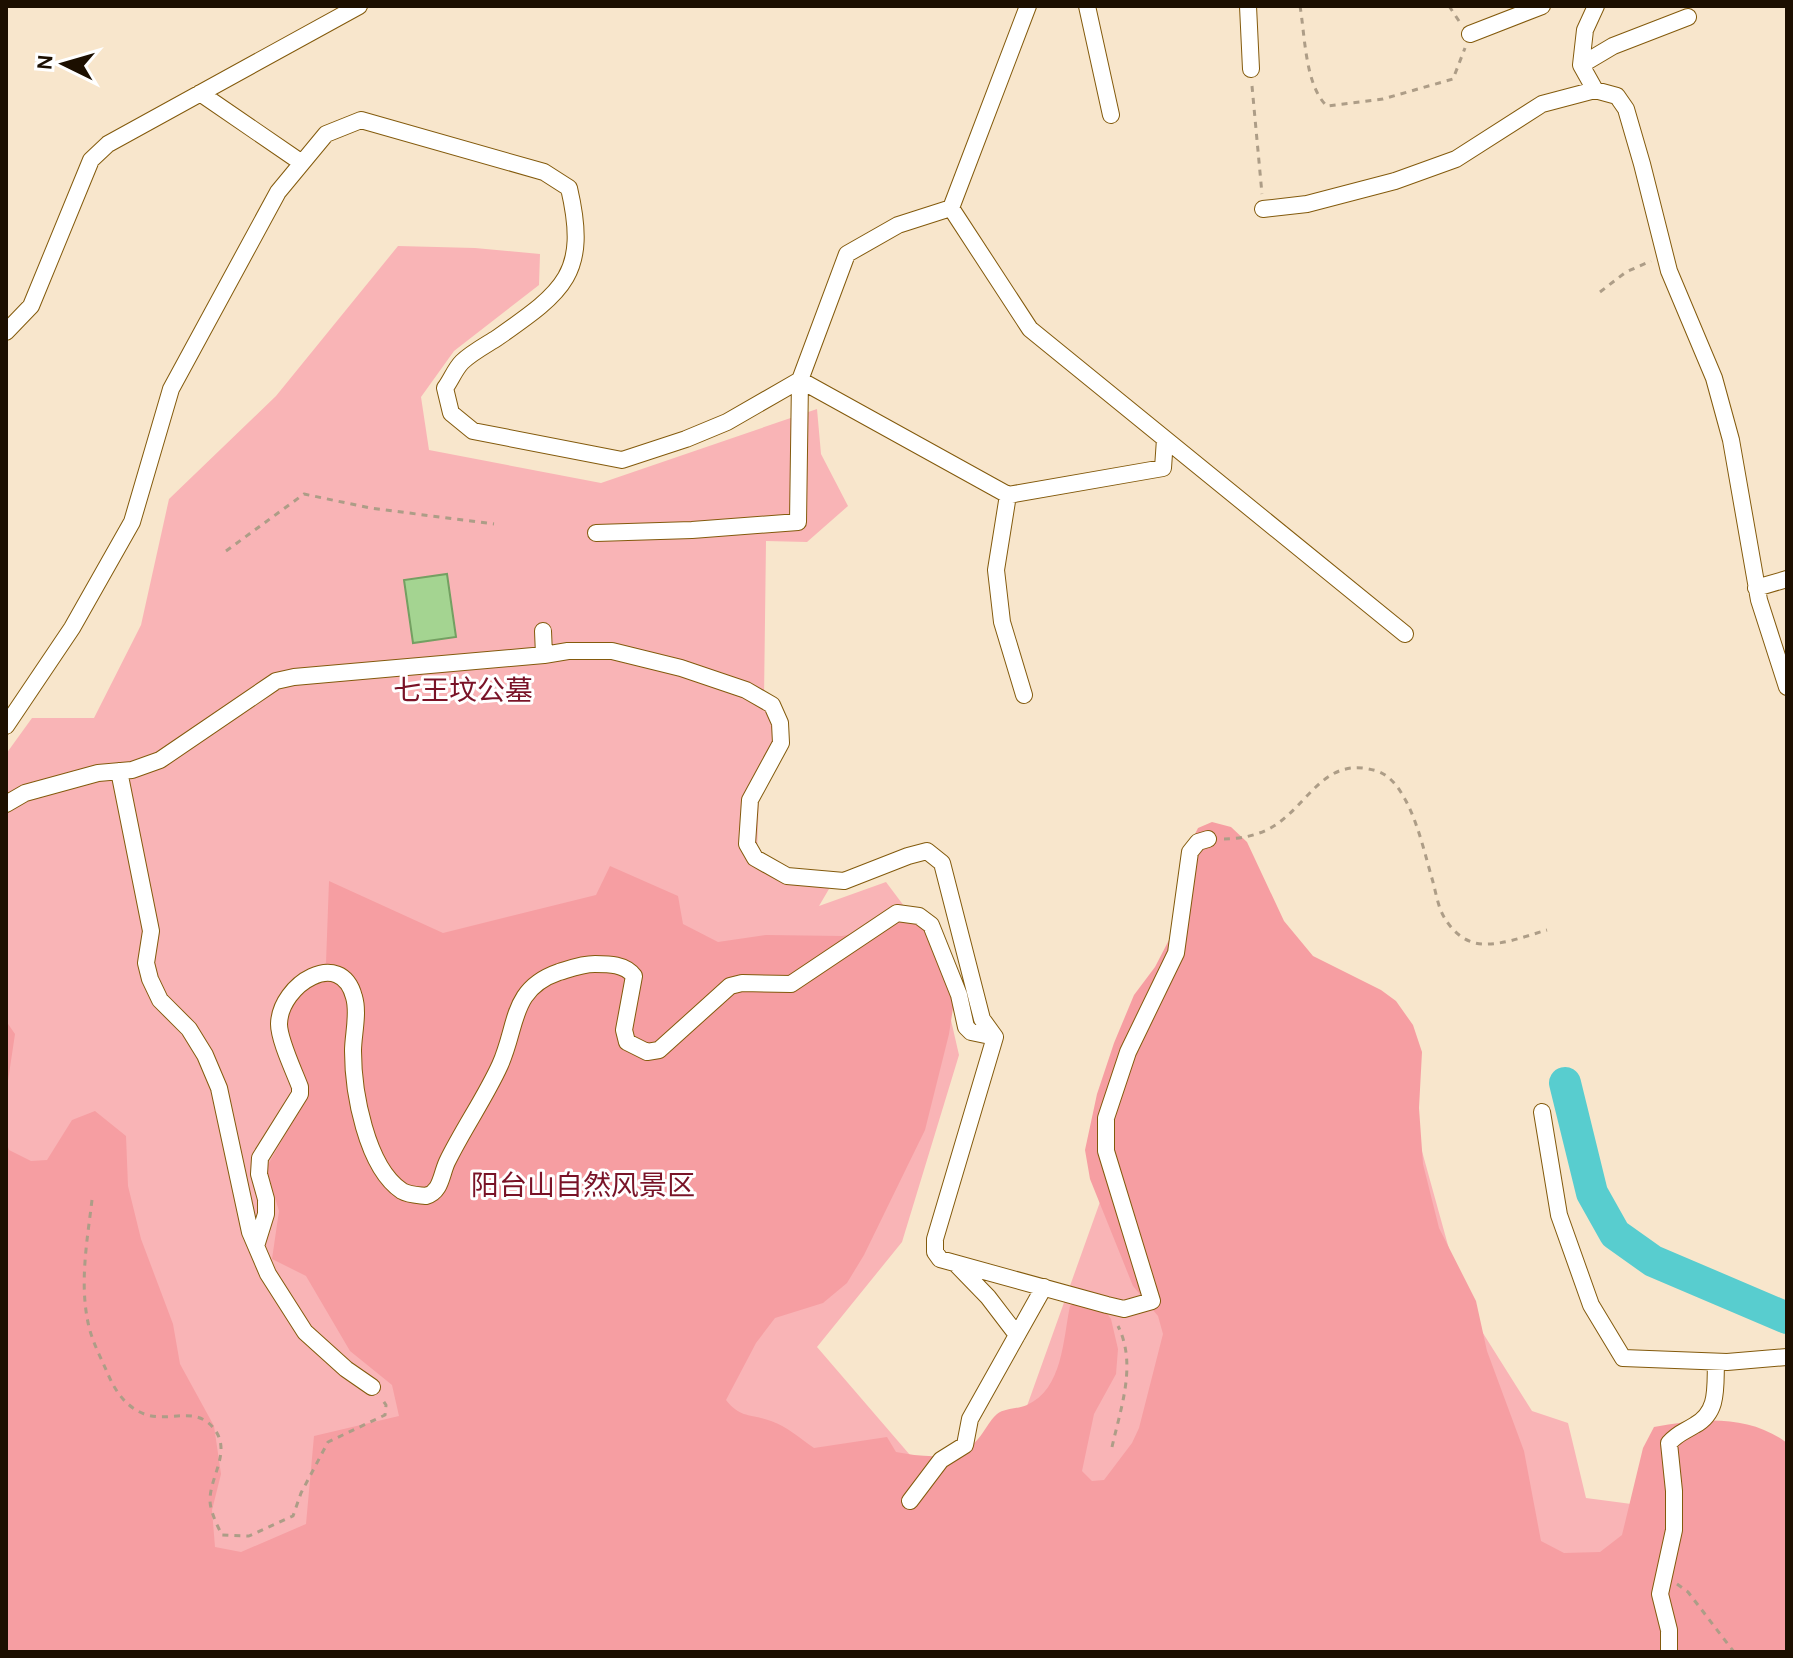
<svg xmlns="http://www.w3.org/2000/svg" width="1793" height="1658" viewBox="0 0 1793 1658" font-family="Karla,'Noto Sans SC',sans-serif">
  <rect width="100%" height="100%" fill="#f8e6cc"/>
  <path fill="#f9b4b6" d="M398,246L475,248L540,254L539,285L454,351L421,397L429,450L601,483L817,409L821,454L848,506L807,542L766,541L764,698L786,741L759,797L757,852L781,872L836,877L819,906L886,882L934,946L959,1055L902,1242L817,1347L947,1498L997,1490L1184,967L1299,965L1384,1014L1464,1303L1532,1411L1568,1423L1586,1498L1692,1512L1787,1652H6V754L32,718H94L141,625L169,499L276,396Z"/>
  <path fill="#f69ea2" d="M1212,822L1231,827L1247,842L1284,921L1313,956L1381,990L1396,1001L1413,1025L1422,1052L1419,1108L1423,1164L1439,1228L1476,1301L1487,1351L1524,1451L1541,1541L1564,1553L1600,1552L1622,1535L1643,1448L1654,1427C1700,1418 1749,1414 1787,1443V1652H6V1141L9,1150L31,1161L47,1160L72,1120L95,1111L126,1136L128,1186L141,1239L173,1324L180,1364L214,1426L221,1474L212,1510L215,1547L241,1552L306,1524L314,1436L399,1416L392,1385L350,1351L306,1276L272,1259L279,1211L266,1168L309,1093L281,1021L303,976L326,963L329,881L443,933L596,895L610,866L678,896L683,924L718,942L766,935L842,936L871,930L926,912L955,995L949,1034L925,1130L864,1255L847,1283L823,1303L775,1318L756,1343L726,1400C741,1419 750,1413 771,1421C786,1426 801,1439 814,1448L887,1437L896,1452C923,1457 960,1462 978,1439C985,1431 989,1421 997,1414C1005,1408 1018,1409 1027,1405C1063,1389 1063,1339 1070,1306L1083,1298L1099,1302L1111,1319L1118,1349L1116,1374L1094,1414L1082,1471L1092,1481L1104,1480L1132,1443L1139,1428L1163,1334L1158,1316L1133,1286L1090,1179L1085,1150L1097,1094L1114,1043L1134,995L1155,967L1170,938L1186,852L1198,828Z
    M6,1021L15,1034L6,1094Z"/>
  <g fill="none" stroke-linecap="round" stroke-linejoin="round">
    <path stroke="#58cdcf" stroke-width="32" d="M1565,1083L1592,1193L1615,1234L1653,1261L1787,1318"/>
  </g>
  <path fill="#a4d491" stroke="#74a062" stroke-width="2" d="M447,574L456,637L413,643L404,580Z"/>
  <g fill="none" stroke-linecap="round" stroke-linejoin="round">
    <g stroke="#835a0c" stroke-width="18">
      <path id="minor" d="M1087,6L1111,115
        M1248,6L1251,69
        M1470,34L1542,6
        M1581,65L1613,46L1688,17
        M1595,90L1581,65L1585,30L1596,6
        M200,93L302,163
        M951,208L1028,6
        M1263,209L1307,204L1395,181L1456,159L1542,104L1595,90L1617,96L1626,109L1642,164L1669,271L1714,378L1731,440L1759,600L1787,687
        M6,332L31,306L91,160L108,144L359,6
        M1008,495L1163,468L1165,439
        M596,533L692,530L798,522L800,380L1008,495L996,570L1002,622L1024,695
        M1756,588L1787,579
        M544,655L568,651H612L681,668L746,690L772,705L780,723L781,743L750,800L747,844L755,858L787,876L844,881L908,856L927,851L942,863L982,1019L995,1037L935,1239V1252L940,1259L1107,1305L1124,1309L1152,1301L1106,1151V1118L1128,1052L1176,953L1190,852L1198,842L1208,839
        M6,726L72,628L132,522L171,389L278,192L326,134L361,120L544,172L569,188C589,274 564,291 497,338C486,345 471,353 462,362C455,369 451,380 445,388L451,413L473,431L622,460L686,439L727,422L800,380L847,254L898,225L951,208L1030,329L1405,634
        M119,771L151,931L146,963L150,979L160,1000L189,1029L205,1055L219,1088L250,1232L268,1274L305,1332L346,1369L372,1387
        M6,804L25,793L98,773L132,770L160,760L276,681L294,677L544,655L543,631
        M1542,1112L1559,1215L1591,1305L1623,1358L1727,1362L1787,1357
        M256,1246L266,1214V1199L259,1174L260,1158L300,1094V1087C294,1071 279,1040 279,1024C280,984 341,947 354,997C359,1013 353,1035 353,1051C353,1091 366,1167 402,1191C409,1195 418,1195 426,1196C441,1192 441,1175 447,1162C463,1129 485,1098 500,1065C518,1025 510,989 559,972C572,968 582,964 595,964C609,964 625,964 634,976L624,1030L627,1042L647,1052L659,1050L730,986L742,983L791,984L897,913L919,916L931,925L959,995L966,1027L971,1032L995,1037
        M956,1264L988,1297L1017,1335
        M910,1501L941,1460L965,1445L970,1419L1044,1287
        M1669,1652V1630L1660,1594L1674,1530V1491L1669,1443C1678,1433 1684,1432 1695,1425C1719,1412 1715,1387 1716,1362"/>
    </g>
    <path stroke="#ad9d87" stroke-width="3" stroke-dasharray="6 6" stroke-linecap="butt" d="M1300,6C1305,35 1305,86 1327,106L1383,99L1453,79L1465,48
      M1449,6L1459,21
      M1252,86L1262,194
      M1600,292L1626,272L1651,261
      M226,551L304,494L370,508L494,524
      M1224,839C1243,839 1265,834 1281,821C1313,796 1328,756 1377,771C1391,776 1399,788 1406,801C1419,826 1425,855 1433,882C1436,893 1438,907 1444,917C1452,931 1465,943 1482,944C1504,945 1526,936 1547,930
      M92,1200C87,1242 79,1285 89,1327C93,1343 101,1358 107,1372C115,1391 126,1408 147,1415C171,1422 197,1405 215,1430C231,1452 210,1477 210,1500C210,1511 217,1525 222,1535L249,1536L293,1516L301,1493L328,1442L385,1415L386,1405L382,1399
      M1112,1447C1121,1407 1137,1364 1118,1326
      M1677,1584L1688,1592L1734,1652"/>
    <use href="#minor" stroke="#fff" stroke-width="16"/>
  </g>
  <g text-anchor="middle" stroke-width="6" stroke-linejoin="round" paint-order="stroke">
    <g font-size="28" fill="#791327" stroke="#fff">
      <text x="463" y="700">七王坟公墓</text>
      <text x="583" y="1195">阳台山自然风景区</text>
    </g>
  </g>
  <rect width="1793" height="1658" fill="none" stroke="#1c0f00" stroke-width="16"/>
  <g transform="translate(64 64) rotate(275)" stroke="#ffffff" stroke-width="6" paint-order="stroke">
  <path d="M0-6L14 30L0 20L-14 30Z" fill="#1c0f00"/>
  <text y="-12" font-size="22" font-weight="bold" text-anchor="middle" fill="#1c0f00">N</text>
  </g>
</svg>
